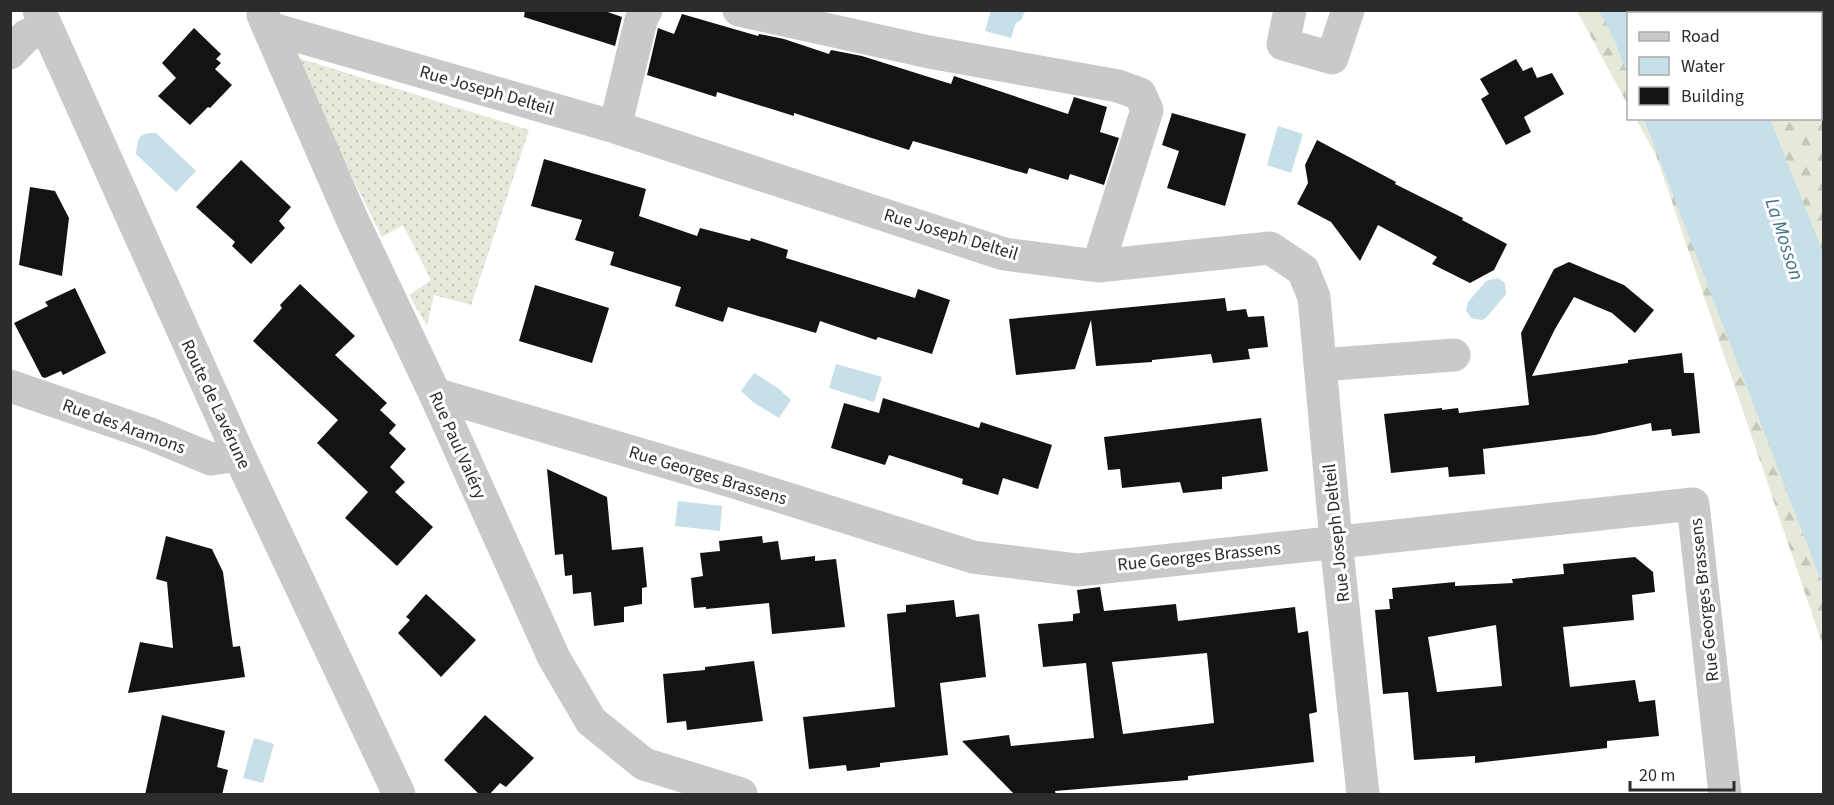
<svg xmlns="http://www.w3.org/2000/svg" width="1834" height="805" viewBox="0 0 1834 805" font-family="'Source Sans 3',sans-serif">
  <defs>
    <pattern id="grass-dots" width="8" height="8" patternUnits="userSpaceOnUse" patternTransform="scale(1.5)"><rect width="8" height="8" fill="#e4e9da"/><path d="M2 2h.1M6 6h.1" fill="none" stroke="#c4c8bb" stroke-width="1.8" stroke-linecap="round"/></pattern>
    <pattern id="forest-firs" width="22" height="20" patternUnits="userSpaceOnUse" patternTransform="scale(1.5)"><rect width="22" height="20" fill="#e4e9da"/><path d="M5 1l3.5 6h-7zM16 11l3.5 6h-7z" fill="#c4c8bb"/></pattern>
  </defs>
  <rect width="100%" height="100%" fill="#fff"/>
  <path fill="url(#grass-dots)" d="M292,56L529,130L471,305L434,295L427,326L409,295L431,280L403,225L382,237Z"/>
  <path fill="url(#forest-firs)" d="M1577,11H1823V646L1656,155L1636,119L1820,118V14H1628V105Z"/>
  <path fill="#c7dfe8" d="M991,10H1024L1025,12L1021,20L1016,23L1011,38L985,31Z
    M1727,11L1728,13L1628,14V77L1615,41L1599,11Z
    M1644,119H1770L1823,253V586Z
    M1278,126L1303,134L1291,173L1267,165Z
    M149,133H156L196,171L176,192L136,154C138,145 135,135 149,133Z
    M1498,278L1505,283L1506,294L1486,318L1482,320L1471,318L1466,310L1468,302L1486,281Z
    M836,364L882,377L874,402L829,388Z
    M754,373L778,388L791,400L779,418L754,403L741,391Z
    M678,501L722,506L720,531L675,526Z
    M254,738L274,744L263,783L243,778Z"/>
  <path fill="#131313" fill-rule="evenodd" d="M525,10H602L622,17L615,46L524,17Z
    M682,14L758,36L759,34L784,39L829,54L831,50L862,56L951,84L954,76L1068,114L1074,97L1107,107L1100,132L1119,138L1104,185L1070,174L1068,180L1029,168L1027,174L913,141L909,150L794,113V116L717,92L716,97L647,75L658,28L674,34Z
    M194,28L221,54L216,59L221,63L215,69L232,85L210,108L208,107L190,125L158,96L176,78L162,63Z
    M1516,59L1523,71L1532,67L1537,78L1552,73L1564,94L1524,117L1531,132L1506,145L1481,99L1489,94L1480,79Z
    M1172,113L1246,134L1225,206L1167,188L1179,151L1162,145Z
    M1317,140L1396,182L1395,184L1463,218L1462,220L1507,244L1494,270L1470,283L1432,264L1437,257L1378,225L1360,261L1331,222L1297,204L1308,183L1305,165Z
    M544,159L646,189L639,216L697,236L700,228L750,241L751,238L788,250L786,258L915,298L918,289L950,300L932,354L878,337L876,340L820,321L816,333L728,307L723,322L675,306L681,287L610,265L614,252L575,240L582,220L531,206Z
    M241,160L291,207L279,221L285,228L251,264L232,246L235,242L196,207Z
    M30,187L55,191L69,218L62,276L19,265Z
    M1569,262L1624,285L1654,310L1635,333L1612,313L1574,297L1555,329L1532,376L1628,363V360L1682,353L1684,373H1694L1700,433L1672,436L1671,429L1652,431L1651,423L1595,435L1483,449L1485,474L1449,477L1448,467L1391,473L1384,414L1442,408V410L1458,408L1459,413L1529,405L1521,333L1554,269Z
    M300,284L355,336L335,355L387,403L380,410L396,425L389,433L406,449L390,467L405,482L395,492L433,527L397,566L345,518L368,492L317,443L338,420L253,341L282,308L280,305Z
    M535,285L609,308L592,363L519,341Z
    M75,288L106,353L63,375L61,371L45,378L42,377L14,323L48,306L45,302Z
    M1225,298L1227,311L1246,309L1248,317L1264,316L1268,347L1248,349L1250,359L1213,363L1211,354L1152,360V362L1096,366L1091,320L1075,369L1016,375L1009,319Z
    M883,398L979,428L981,422L1052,445L1038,489L1003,478L998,495L962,484L963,479L889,455L885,465L831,448L844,403L879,413Z
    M1261,418L1268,471L1222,477V489L1183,493L1180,482L1122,488L1120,469L1108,470L1104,437Z
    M547,469L607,497L612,550L643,547L647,587L642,588V604L624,607V622L594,626L591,592L573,594L572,575L565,576L563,554L555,555Z
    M166,536L212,549L223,572L233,647L240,646L245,677L128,693L140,642L173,648L167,582L156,579Z
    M762,536L763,543L778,541L781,560L815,556V561L836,559L845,627L772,634L769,603L706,609V607L694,608L691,578L703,576L700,553L720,551L719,541Z
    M1635,557L1653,572L1655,592L1632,595L1634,620L1563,627L1570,687L1635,680L1639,702L1655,700L1659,736L1607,741V748L1475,763V756L1414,760L1408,692L1383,694L1375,610L1390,609L1389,599H1393L1392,588L1455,582V586L1513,583L1512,579L1564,574L1563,564ZM1496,625L1502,686L1437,692L1428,637Z
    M1100,587L1104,611L1176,604L1178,621L1295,607L1298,633L1308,631L1317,712L1309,714L1314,762L1188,776V780L1055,791L1056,795H1015L962,741L1009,735L1011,746L1094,738L1086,663L1043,667L1038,624L1073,621V614L1080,613L1077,590ZM1207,653L1214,723L1123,734L1112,662Z
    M426,594L476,640L441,677L398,633L410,620L406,617Z
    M954,600L956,617L979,614L986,677L940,683L948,755L880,763V767L847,771L846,765L809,769L803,717L895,707L887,614L906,612V605Z
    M754,661L763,721L687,730L686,721L667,723L663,674L705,670V667Z
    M162,715L225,731L217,767L228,770L222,795H145Z
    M485,715L534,758L506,787L500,783L489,795H480L444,760Z"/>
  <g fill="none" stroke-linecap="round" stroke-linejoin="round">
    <path stroke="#c9c9c9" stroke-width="33" d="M39,10L239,455L399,794
      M739,10L929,52L1118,86L1140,94L1147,110L1098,266
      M1290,10L1283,44L1332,58L1348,10
      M263,15L352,219L435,394L554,658L591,721L644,764L741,794
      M269,28L615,127L1004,254L1098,266L1270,248L1303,270L1314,297L1336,541L1363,794
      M10,53L26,36L45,27
      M615,127L641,20L646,10
      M1320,365L1454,355
      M10,386L148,433L211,459L239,455
      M435,394L734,482L973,557L1078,570L1693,504L1725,794"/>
  </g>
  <g text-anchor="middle" stroke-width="6" stroke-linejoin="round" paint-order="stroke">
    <g font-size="18" fill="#2c2c2c" stroke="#fff">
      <text transform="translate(487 90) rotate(16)" y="6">Rue Joseph Delteil</text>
      <text transform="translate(951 234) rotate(17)" y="6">Rue Joseph Delteil</text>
      <text transform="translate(216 404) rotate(65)" y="6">Route de Lavérune</text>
      <text transform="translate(124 426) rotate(20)" y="6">Rue des Aramons</text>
      <text transform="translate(458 445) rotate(66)" y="6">Rue Paul Valéry</text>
      <text transform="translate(708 475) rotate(17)" y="6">Rue Georges Brassens</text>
      <text transform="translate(1336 533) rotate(-96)" y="6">Rue Joseph Delteil</text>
      <text transform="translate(1199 556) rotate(-6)" y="6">Rue Georges Brassens</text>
      <text transform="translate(1704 600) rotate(-96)" y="6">Rue Georges Brassens</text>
    </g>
    <g font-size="20" font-style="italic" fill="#407489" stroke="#fff">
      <text transform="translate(1785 239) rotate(72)" y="7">La Mosson</text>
    </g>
  </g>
  <rect width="1834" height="805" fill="none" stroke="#2c2c2c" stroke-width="24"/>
  <rect x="1627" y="12" width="195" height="108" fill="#ffffff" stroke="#ababab" stroke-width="1.5"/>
  <rect x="1639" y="32" width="30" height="9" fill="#c9c9c9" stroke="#ababab" stroke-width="1.5"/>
  <text x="1681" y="42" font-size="18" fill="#2c2c2c">Road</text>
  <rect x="1639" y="57" width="30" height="18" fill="#c7dfe8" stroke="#ababab" stroke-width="1.5"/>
  <text x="1681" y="72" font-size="18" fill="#2c2c2c">Water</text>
  <rect x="1639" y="87" width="30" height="18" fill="#131313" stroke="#ababab" stroke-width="1.5"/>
  <text x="1681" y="102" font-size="18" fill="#2c2c2c">Building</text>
  <path d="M1630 781v9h104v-9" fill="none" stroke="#2c2c2c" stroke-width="3"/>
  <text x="1639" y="781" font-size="18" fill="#2c2c2c" stroke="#ffffff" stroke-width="4.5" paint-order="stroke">20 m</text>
</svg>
